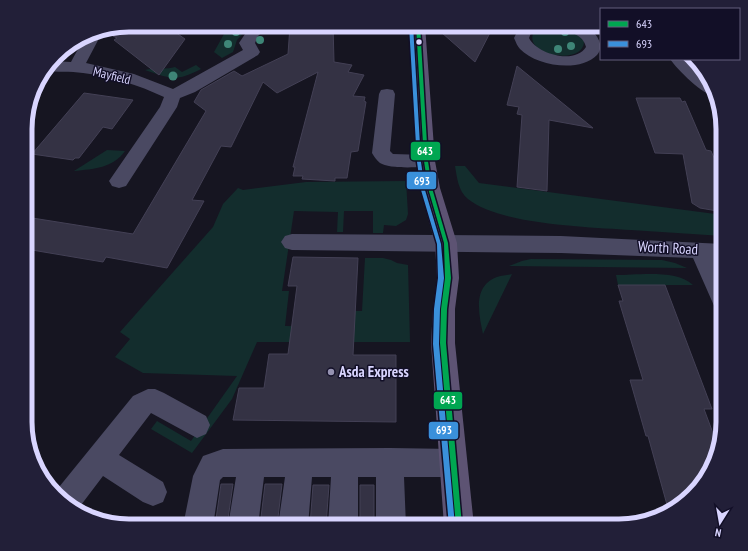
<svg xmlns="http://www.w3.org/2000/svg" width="748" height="551" viewBox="0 0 748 551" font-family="'PT Sans Narrow',sans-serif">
  <rect width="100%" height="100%" fill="#161521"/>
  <path fill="#132d2d" d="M229,25H251L237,40L233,52L222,58L214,52Z
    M550,27C565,27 574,31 584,41C585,66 525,56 533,34L543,28Z
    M196,65L201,69C175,82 172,79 145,70C155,67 167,70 175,67L182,72Z
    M107,150L125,151C113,168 94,169 74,171Z
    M455,166H465L479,183L723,215V236C692,234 662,232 631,230C590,227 500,225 468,199C458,191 457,177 455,166Z
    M406,181L408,214L406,220L396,226L384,225L383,233H373V211H344L343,232H337L338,212L294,211L282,291H289L285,326L341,327L342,311H362L365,258H383L391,260L397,263L408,265L410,342H257L232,399L192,453L151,429L157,421L191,441L237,376L143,373L115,357L130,339L120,332L213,227L223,204L238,188L243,190L306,182Z
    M531,259L662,260L675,263L687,268L509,266L522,261Z
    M512,274L483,334C479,315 472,286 497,277C502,275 508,275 512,274Z
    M616,275C637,275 677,269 693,285H618Z"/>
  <path fill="#343244" stroke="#434055" d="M138,25H165L185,39L159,75L114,40L117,38L113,36Z
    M294,25H333L334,62L352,65L348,72L364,75L353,96L365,97L364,101L366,102L358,151L351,152L347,178H335V181L302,179L303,176H293L295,167H293L318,72L277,93L263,82L231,147L221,146L192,200L204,201L167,268L106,257L103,262L26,249V217L133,234L206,111L194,102L201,90L234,71L242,76L288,54L290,26Z
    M433,25H494L475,62Z
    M517,66L593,128L549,120L547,191L517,187L522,115L517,114L519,107L507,105Z
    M84,93L133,100L112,129L103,127L79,158H75L73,160L32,154Z
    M636,98H680L682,102L685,101L706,150L711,151L723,178V212L700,208L692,203L683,154L655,153Z
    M293,257L358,258L353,355H396V422L233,420L239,388H264L269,354H288L297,286H288Z
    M618,285H665L712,409H704L717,444L701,485L669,512L648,436H646L630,380H643L619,301H623Z
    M221,484H233L227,526H215Z
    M265,484H282L277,526H260Z
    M313,485H329L326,526H310Z
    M360,485H374V526H360Z"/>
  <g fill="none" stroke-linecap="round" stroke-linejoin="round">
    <path fill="#4a4962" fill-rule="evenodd" d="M253,25H269L258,36L255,43L260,52L258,55L195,92L180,98L177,107L126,186L119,188L112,186L109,181L160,107L164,97C138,85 111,76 83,73C70,71 57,73 45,70L52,61L71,62C81,45 83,33 104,29L86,63L134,74L173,89L243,50L239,43L247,31Z
      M524,25H542L531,33L529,38C537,54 575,65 586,47C583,33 569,35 563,25C569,25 578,23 584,26C595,30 606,45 597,55C580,73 536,66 520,49C517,46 516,42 514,38L519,28Z
      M670,59H687L712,83L716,96C703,96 677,69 670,59Z
      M387,89L393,90L395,94L390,151L393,154L426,155L433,157L435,161L433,165C422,168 389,169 380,163C376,160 374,156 372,153L379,94L381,90Z
      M292,234L561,236L723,244V260H715L723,276V310L715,308L693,258L561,253L292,250L285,248L281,242L285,236Z
      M148,389H155L164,393L206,416L210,425L206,434L197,438L151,413L119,455L163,482L167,492L163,502L153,506L143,502L103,476L78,509L66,504L55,492L133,396Z
      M390,448L453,449L463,453L467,463L463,473L453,477H404L406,526H376V477H358V526H328L331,477H312L308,526H278L285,477H264L258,526H228L236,477H223L220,480L213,526H183L193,476L203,456L223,449Z"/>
    <path fill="#5d5373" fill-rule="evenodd" d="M411,25H425L435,161L440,188L457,243L459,278L455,309V343L474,526H444L431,343L433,309L437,278L435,243L420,188L417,161Z"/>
    <g stroke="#120f27" stroke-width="3">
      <path id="bus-1" d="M416,25H420L428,161L432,188L448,243L451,278L447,309L446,343L462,526H456L440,343L441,309L445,278L444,243L428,188L424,161Z"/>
    </g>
    <g stroke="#120f27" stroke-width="3">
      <path id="bus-2" d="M409,25H413L421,162L425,190L441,244L444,278L440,309L439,344L455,526H449L433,344L434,309L438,278L437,244L421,190L417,162Z"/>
    </g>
    <use href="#bus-1" fill="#00a651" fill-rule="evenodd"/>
    <use href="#bus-2" fill="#3a90db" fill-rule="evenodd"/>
  </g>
  <g fill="#3e8677">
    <circle cx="236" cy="32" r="4"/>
    <circle cx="565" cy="32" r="4"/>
    <circle cx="260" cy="40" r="4"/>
    <circle cx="228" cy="44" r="4"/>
    <circle cx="571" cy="46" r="4"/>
    <circle cx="558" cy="49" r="4"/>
    <circle cx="173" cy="76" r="4.5"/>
  </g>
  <circle fill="#d9d5ff" stroke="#120f27" stroke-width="1.5" cx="419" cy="42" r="3.5"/>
  <circle fill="#9592b1" stroke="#120f27" stroke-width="1.5" cx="331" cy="372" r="4"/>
  <g text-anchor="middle" stroke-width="3" stroke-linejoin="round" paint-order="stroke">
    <g font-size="13" fill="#d9d5ff" stroke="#120f27">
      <text transform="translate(112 75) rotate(14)" y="5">Mayfield</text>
    </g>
    <g font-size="15" fill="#d9d5ff" stroke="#120f27">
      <text transform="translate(668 248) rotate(3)" y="5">Worth Road</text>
    </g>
    <g font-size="15" font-weight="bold" fill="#d9d5ff" stroke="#120f27" text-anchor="start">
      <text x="339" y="377">Asda Express</text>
    </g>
  </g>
  <path d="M0 0H748V551H0ZM129 32H619A97 97 0 0 1 716 129V422A97 97 0 0 1 619 519H129A97 97 0 0 1 32 422V129A97 97 0 0 1 129 32Z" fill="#221f38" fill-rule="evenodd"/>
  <path fill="none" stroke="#d9d5ff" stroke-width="5" d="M129 32H619A97 97 0 0 1 716 129V422A97 97 0 0 1 619 519H129A97 97 0 0 1 32 422V129A97 97 0 0 1 129 32Z"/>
  <g stroke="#120f27" stroke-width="1.5">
    <rect x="410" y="141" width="31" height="20" rx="4" fill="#00a651"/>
    <rect x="406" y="171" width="31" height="19" rx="4" fill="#3a90db"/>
    <rect x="433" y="391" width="30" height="19" rx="4" fill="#00a651"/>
    <rect x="428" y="421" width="31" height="19" rx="4" fill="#3a90db"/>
  </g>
  <g font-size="11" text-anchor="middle" font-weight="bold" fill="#fff">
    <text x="425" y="155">643</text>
    <text x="422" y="185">693</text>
    <text x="448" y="404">643</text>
    <text x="444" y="434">693</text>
  </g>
  <rect x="600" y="8" width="140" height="52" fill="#120f27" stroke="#625e7d"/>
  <rect x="608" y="21" width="20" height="6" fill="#00a651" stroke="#625e7d"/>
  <text x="636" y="28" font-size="12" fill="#d9d5ff">643</text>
  <rect x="608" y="41" width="20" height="6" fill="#3a90db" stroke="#625e7d"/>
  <text x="636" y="48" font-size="12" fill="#d9d5ff">693</text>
  <g transform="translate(720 523) rotate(191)" stroke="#120f27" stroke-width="3" paint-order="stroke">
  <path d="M0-3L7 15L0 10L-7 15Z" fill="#d9d5ff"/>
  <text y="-6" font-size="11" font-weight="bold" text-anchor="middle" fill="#d9d5ff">N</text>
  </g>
</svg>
